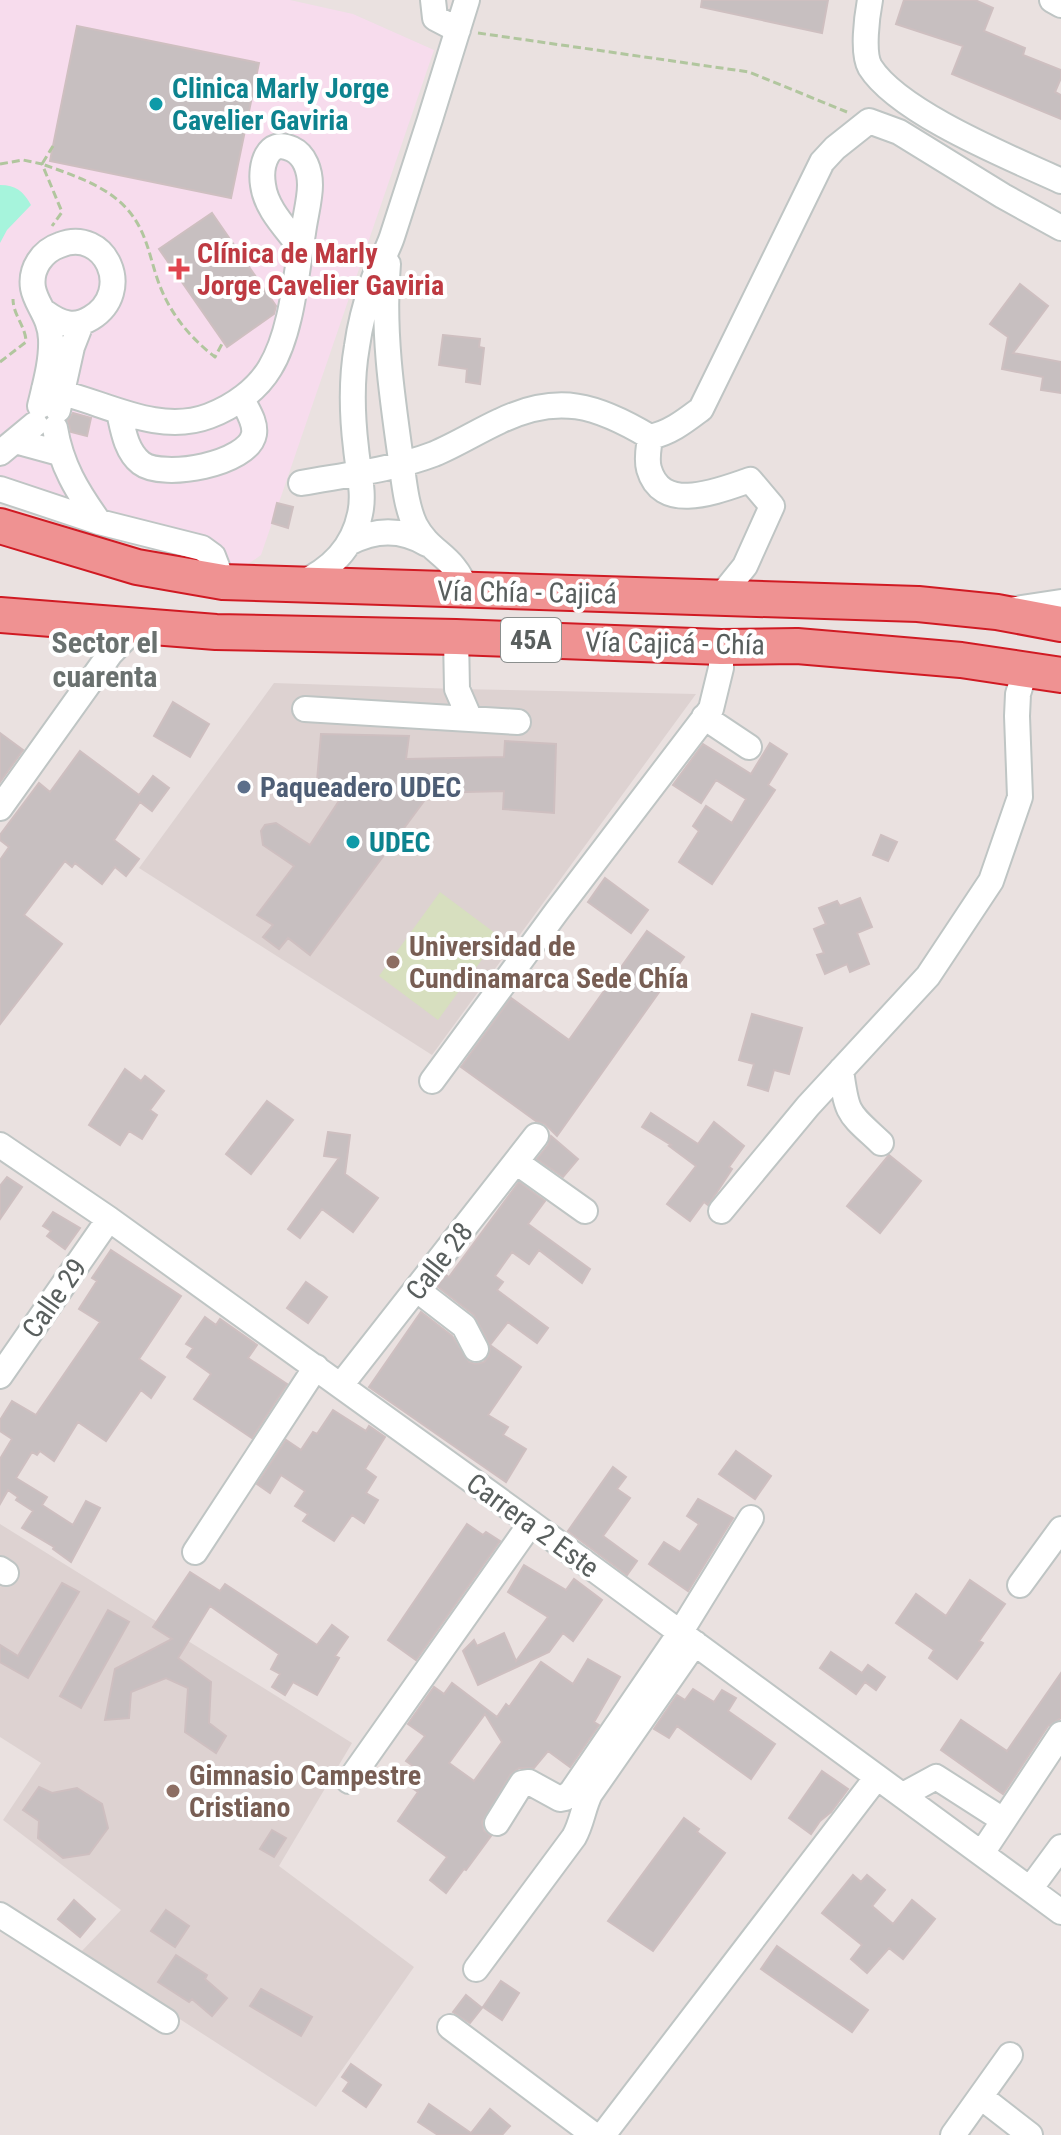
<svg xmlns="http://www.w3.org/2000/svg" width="1061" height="2135" viewBox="0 0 1061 2135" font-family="'Roboto Condensed',sans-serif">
  <rect width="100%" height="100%" fill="#eae1e0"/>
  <path fill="#ddd2d1" d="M274,683L457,689L696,694L432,1055L139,868Z
    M0,1524L352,1743L279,1866L414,1967L316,2107L79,1954L121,1910L3,1820L41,1763L0,1737Z"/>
  <path fill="#f7dced" d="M0,0H290L353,14L434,50L261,555L223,582L213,556L0,489Z"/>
  <path fill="#d7dfbf" d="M440,892L499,936L438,1020L379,976Z"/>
  <path fill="#a6f4dc" d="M0,185C16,185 23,191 31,205L7,230L0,243Z"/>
  <path fill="#c7bfc0" stroke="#cebfc0" stroke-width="2" fill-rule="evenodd" d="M702,0H828L822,33L701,7Z
    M904,0H975L993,8L984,31L1025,48L1023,55L1061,70V78L1055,92L1061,95V119L952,74L963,46L896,24Z
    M77,26L259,63L231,198L50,161Z
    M212,213L276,306L274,314L227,347L159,249Z
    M1020,284L1048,306L1013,353L1061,362V393L1041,390L1043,377L1002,369L1008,337L990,324Z
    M443,335L480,339L479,347L484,348L480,384L466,382L467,369L439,365Z
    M73,413L91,418L87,436L71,432L68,421Z
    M277,503L293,507L288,528L272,523Z
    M173,702L209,724L190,757L154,736Z
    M0,733L23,750L0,782Z
    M321,734L409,736L406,759L504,757L505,741L556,744L554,813L503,809L504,791L430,793L310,955L288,938L279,949L263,937L273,925L257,915L294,866L263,845L261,831L265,825L276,823L310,845L350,784L317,781Z
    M770,743L787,754L768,785L775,790L712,884L679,862L699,831L693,826L706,806L732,823L746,799L716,780L701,803L673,785L703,744L751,774Z
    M80,751L139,795L153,776L169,788L152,811L140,802L114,840L139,859L126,876L115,867L102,884L75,863L72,867L65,861L24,915L62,944L0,1024V860L9,847L0,840V835L39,783L50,792Z
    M881,835L897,842L888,861L873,855Z
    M605,878L648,910L631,933L588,902Z
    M860,898L872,927L857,933L869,964L850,972L847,964L825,974L817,955L824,953L814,929L826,924L819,908L837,901L840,906Z
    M647,931L684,957L557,1136L545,1124L536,1121L461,1067L511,998L569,1040Z
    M752,1014L802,1028L789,1074L774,1070L768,1091L748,1085L754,1064L739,1060Z
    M125,1069L141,1081L145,1076L164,1091L150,1110L157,1115L142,1139L129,1131L120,1145L89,1125Z
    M267,1101L293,1120L251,1174L226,1154Z
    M651,1113L698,1144L714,1122L744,1146L729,1167L732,1169L719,1189L708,1205L704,1202L690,1221L667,1204L696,1166L669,1146L671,1145L642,1127Z
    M328,1132L350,1135L345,1174L378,1198L353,1232L322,1209L300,1238L288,1229L339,1158L324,1156Z
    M551,1136L578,1159L563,1177L537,1159L548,1145Z
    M889,1155L921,1181L880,1233L847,1206Z
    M7,1177L22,1187L0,1219V1186Z
    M519,1182L545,1201L528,1224L590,1269L582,1283L539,1250L529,1264L512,1252L495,1276L503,1282L497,1290L548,1328L537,1343L508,1322L490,1345L474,1315L437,1286L446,1275L449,1277Z
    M53,1212L80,1228L65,1249L47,1236L51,1231L43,1226Z
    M111,1250L181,1296L139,1359L165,1377L151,1398L141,1390L106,1441L78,1422L54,1461L40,1451L37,1455L32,1452L16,1478L47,1497L42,1505L73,1525L86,1501L100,1508L71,1562L53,1549L54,1547L22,1528L33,1511L16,1500L18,1497L8,1490L0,1504V1459L12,1439L0,1431V1420L12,1401L36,1415L100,1322L79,1309L97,1281L92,1278Z
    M306,1282L327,1297L308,1323L287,1308Z
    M421,1312L452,1336L469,1362L476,1364L484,1362L489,1356L490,1345L521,1367L488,1415L508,1427L503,1435L526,1449L506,1482L369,1387Z
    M205,1317L216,1325L220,1319L257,1345L248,1358L287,1384L252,1438L194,1399L211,1374L187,1357L193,1348L186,1344Z
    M333,1410L366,1431L369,1426L385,1437L365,1469L376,1477L366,1493L378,1500L364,1523L352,1515L334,1541L303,1521L308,1514L295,1506L305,1491L281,1475L270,1493L257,1484L286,1440L301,1450L313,1432L317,1434Z
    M736,1451L771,1476L755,1499L719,1474Z
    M613,1467L626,1477L617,1489L630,1498L603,1536L637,1561L627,1575L568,1531Z
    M698,1499L733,1518L688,1591L649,1564L664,1542L680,1552L699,1524L687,1516Z
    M467,1524L483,1535L486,1532L500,1541L416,1660L388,1640Z
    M524,1565L566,1590L574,1579L602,1600L573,1641L563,1633L549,1652L478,1685L463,1651L474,1640L477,1646L504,1633L516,1661L548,1617L508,1592Z
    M190,1572L220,1591L225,1584L317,1645L332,1625L348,1637L335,1656L339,1658L317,1695L293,1682L285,1695L272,1687L280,1674L271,1669L279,1654L210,1606L178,1658L211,1682L209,1723L226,1736L216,1753L185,1732L188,1688L166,1678L131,1692L129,1718L105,1720L115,1669L172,1639L153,1627Z
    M970,1580L1005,1604L979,1641L983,1643L957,1679L929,1658L934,1650L896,1623L916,1594L946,1616Z
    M62,1583L79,1592L28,1678L0,1662V1645L18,1656Z
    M108,1610L129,1622L81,1708L60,1696Z
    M831,1652L862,1673L868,1665L885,1677L876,1690L865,1682L856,1694L820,1668Z
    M588,1659L620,1677L594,1722L599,1725L570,1767L548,1751L534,1768H519L510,1775L482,1822L484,1831L491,1836L466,1870L464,1869L446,1893L430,1880L447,1857L398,1821L418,1792L402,1781L413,1766L406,1761L425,1736L408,1724L434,1687L444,1694L452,1683L497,1717L506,1704L509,1707L541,1662L573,1684ZM485,1714L502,1742L474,1781L449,1763Z
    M1061,1673V1718L1048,1726L1003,1794L941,1750L961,1720L1007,1751Z
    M693,1689L714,1702L722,1690L736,1698L728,1711L775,1744L751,1779L677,1726L669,1738L654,1729L677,1695L685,1700Z
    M822,1771L848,1789L831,1812L820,1821L811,1834L789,1818Z
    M39,1787L52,1793L77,1788L102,1804L108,1828L89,1854L63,1858L38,1838L39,1821L23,1810Z
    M684,1818L699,1829L697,1832L725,1853L653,1951L608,1921Z
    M272,1830L286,1838L274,1857L260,1849Z
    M853,1875L861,1882L867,1875L885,1890L872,1906L893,1924L912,1900L935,1919L903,1959L889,1948L867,1973L851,1959L862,1945L822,1913Z
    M74,1900L95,1919L80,1937L58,1919Z
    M166,1910L189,1926L175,1947L151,1931Z
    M777,1946L868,2010L852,2032L761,1969Z
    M176,1955L207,1975L205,1979L227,1998L212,2016L192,1999L189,2002L158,1982Z
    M501,1981L519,1993L502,2020L483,2007Z
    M261,1989L312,2017L301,2036L250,2006Z
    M466,1995L482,2008L470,2023L453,2012Z
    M351,2064L381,2085L366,2107L343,2091L349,2082L342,2077Z
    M429,2104L471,2133L490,2109L510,2126L502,2135H438L418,2122Z"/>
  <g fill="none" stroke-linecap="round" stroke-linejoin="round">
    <g stroke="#bfc5c4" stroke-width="28">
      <path id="minor" d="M433,0L435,18L458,30
        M870,0C867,16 862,53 870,67C899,113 1011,158 1061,181
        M1052,0L1061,5
        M388,264C382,328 392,397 401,460C404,481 406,506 415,525C431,555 453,553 467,591
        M44,389C97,397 154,437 209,416C233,407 257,390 270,368C292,332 296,274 303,233C305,217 310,200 310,185C310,171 305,155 292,149C267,137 260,166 263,185C266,209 286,228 300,247
        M40,406C45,385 52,361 51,339C50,316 36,305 33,288C30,269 42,251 60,245C105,227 135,291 91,318C75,328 61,324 46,313
        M58,410L72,347L81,324
        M119,412C123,430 126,451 141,463C163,480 249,464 254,434C256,422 247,410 242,399
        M55,428C61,465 77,491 99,522
        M650,437C649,447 646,459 649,469C662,515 720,490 750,480L772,506L745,566L720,597
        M15,441L59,453
        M0,453L35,424
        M301,483C345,475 392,470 434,454C456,445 478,431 500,421C558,393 597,405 650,437C670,433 685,421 701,409L822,162L835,148L869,121L899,132L1003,196L1061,228
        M0,489L99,522L202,548L213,556L223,582
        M349,543C375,529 401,528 427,544
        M299,584C329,571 353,548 360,514C365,492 358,471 356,448C352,415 351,380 357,346C360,324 366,302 373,281C378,266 387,252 392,237C418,158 443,79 467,0
        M1016,609L1061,602
        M456,637L457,689L470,719
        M305,709L518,722
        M704,717L749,747
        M0,808L110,654L136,627
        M841,1070C847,1116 848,1112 881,1143
        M432,1081L557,911L711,709L721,668V647
        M0,1145L109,1219L531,1523L1061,1912
        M516,1162L585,1211
        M721,1211L808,1106L928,976L991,881L1020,797L1017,716L1018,694L1026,668
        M416,1289L464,1326L476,1349
        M0,1376L109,1219
        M341,1385L536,1136
        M195,1552L316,1367
        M0,1569L6,1573
        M1020,1585L1061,1529
        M349,1781L531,1523
        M903,1795L936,1777L1003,1820
        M497,1823L522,1783L529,1782L560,1799L565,1798L572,1791L680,1633L751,1518
        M982,1853L1061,1734
        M1030,1889L1061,1847
        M0,1915L166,2021
        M476,1969L574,1837C582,1823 583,1808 590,1794L695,1643
        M450,2027L594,2135
        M981,2097L1030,2135
        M603,2135L877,1777
        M953,2135L1010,2055"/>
    </g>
    <g stroke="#d01a23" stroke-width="38">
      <path id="highway" d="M0,526L137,567L223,582L918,604L997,612L1061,624
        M0,615L216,632L456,637L721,647L797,646L961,660L1061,675"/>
    </g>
    <path stroke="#b1c69e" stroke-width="3" stroke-dasharray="8 4" stroke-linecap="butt" d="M478,33L749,72L847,112
      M53,146L42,164C72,175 106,185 128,210C146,231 149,254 157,278C168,311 188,336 215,357L223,342
      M0,164L23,160L42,164L62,212L52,226
      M0,362L26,342C26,327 13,315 13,299"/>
    <use href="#minor" stroke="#fff" stroke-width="24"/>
    <use href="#highway" stroke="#ef9292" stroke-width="34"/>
  </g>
  <g fill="#0f9aa8" stroke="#fff" stroke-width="3">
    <circle cx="156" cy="104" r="8"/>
    <circle cx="353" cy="842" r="8"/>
  </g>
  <path fill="#e0444e" stroke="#fff" stroke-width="3" d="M175 257h8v8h8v8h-8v8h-8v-8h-8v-8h8z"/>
  <circle fill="#5c6f8a" stroke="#fff" stroke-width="3" cx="244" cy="787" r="8"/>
  <g fill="#8d6e63" stroke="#fff" stroke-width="3">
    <circle cx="393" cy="962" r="8"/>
    <circle cx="173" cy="1791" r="8"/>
  </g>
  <g text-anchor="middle" stroke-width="8" stroke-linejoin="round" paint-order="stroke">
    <rect fill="#fff" stroke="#8b8f8e" stroke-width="2" x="501" y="618" width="60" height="44" rx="6"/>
    <g font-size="26" font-weight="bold" fill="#595f5e">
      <text x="531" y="649">45A</text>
    </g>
    <g font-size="28" font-weight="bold" fill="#0d838f" stroke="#fff" text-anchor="start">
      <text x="172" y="98">Clinica Marly Jorge<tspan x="172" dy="32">Cavelier Gaviria</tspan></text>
      <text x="369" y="852">UDEC</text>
    </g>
    <g font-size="28" font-weight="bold" fill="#be3a42" stroke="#fff" text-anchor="start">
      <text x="197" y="263">Clínica de Marly<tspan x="197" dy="32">Jorge Cavelier Gaviria</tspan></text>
    </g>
    <g font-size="28" fill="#595f5e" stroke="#fff">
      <text transform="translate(527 592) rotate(1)" y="10">Vía Chía - Cajicá</text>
      <text transform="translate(675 643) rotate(1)" y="10">Vía Cajicá - Chía</text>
      <text transform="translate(439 1261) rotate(-52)" y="10">Calle 28</text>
      <text transform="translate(54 1298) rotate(-55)" y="10">Calle 29</text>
      <text transform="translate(533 1525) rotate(36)" y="10">Carrera 2 Este</text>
    </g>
    <g font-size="28" font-weight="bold" fill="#4e5e75" stroke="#fff" text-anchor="start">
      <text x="260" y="797">Paqueadero UDEC</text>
    </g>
    <g font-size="28" font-weight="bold" fill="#785e54" stroke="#fff" text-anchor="start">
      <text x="409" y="956">Universidad de<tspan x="409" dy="32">Cundinamarca Sede Chía</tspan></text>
      <text x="189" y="1785">Gimnasio Campestre<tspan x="189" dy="32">Cristiano</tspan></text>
    </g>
    <g font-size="30" font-weight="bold" fill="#6a716f" stroke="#fff">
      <text x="105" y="653">Sector el<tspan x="105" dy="34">cuarenta</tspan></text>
    </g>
  </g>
</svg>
